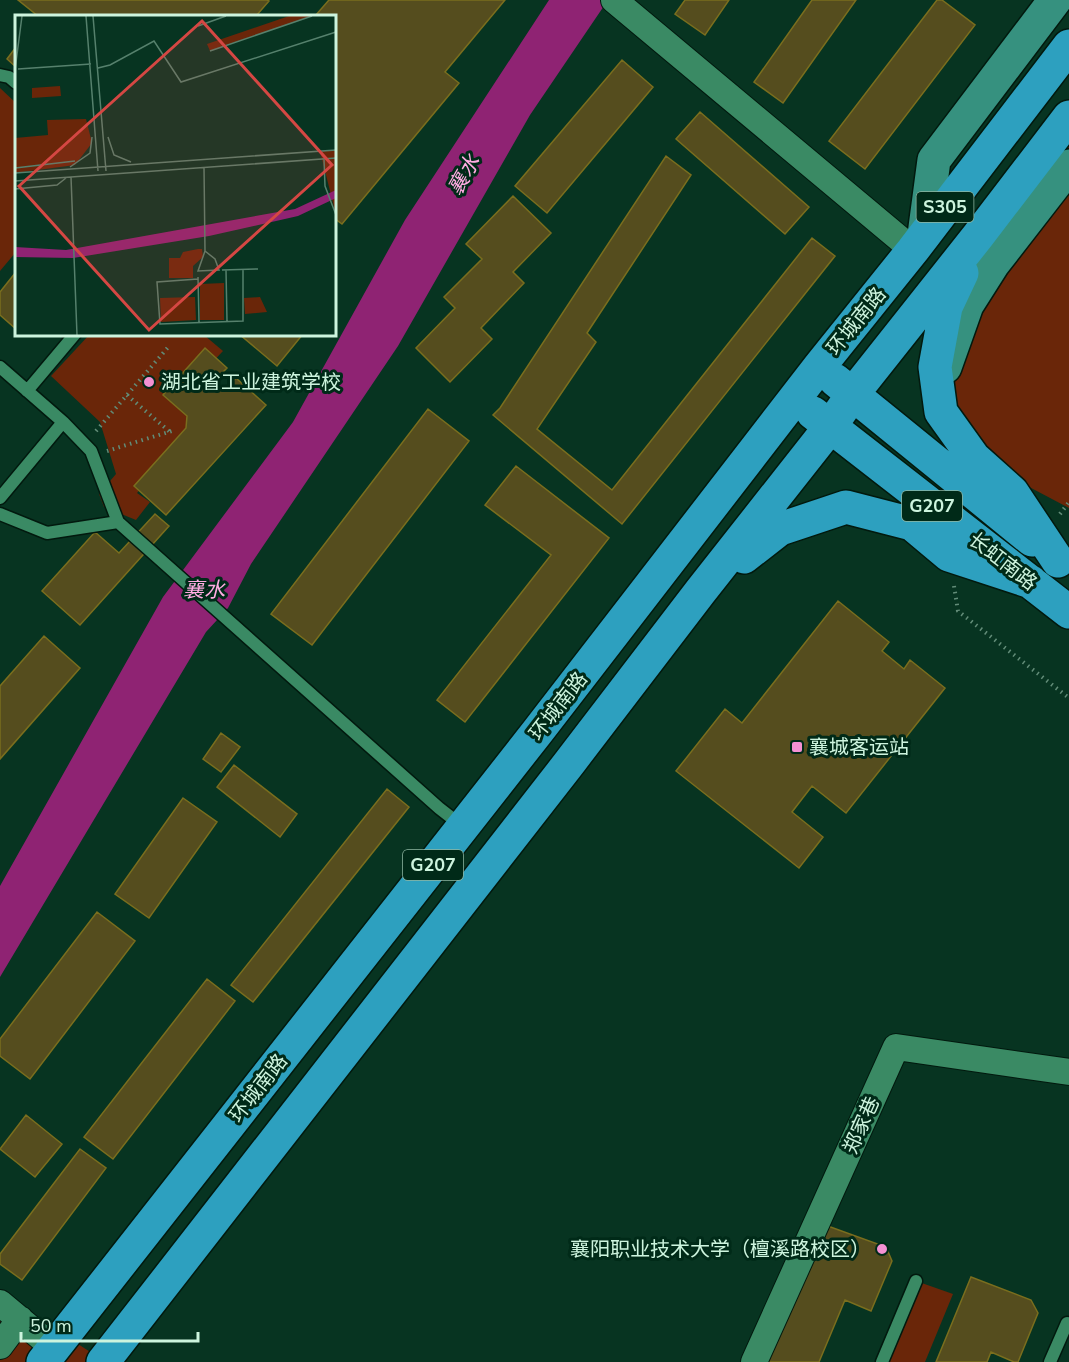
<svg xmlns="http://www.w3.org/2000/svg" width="1069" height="1362" viewBox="0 0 1069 1362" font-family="'Nunito Sans','Noto Sans SC',sans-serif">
  <rect width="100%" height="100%" fill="#073421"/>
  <path fill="#6a2609" d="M0,88L16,103V252L0,271Z
    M1069,117V508L974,458L941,412L946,307Z
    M89,335H204L223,351L178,399L192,411V431L137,493L150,502L136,520L104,507L99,494L116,474L100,422L51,376Z
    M916,1281L953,1294L925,1362H882Z
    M0,1293L104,1361L103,1362H0Z"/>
  <path fill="#8f2373" d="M549,0H608L530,115L398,346L251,564L228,608L206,632L0,977V886L163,597L293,422L405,220Z"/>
  <path fill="#554d1e" stroke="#7a6e1e" stroke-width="1.5" d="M18,0H267L269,1L256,16H38Z
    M329,0H505L445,72L459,83L342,224L334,218V16H315Z
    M685,0H729L705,35L675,14Z
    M812,0H856L783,103L754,82Z
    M937,0H942L975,25L865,169L829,141Z
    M16,47V67L7,59Z
    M622,60L653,87L547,213L515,186Z
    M700,112L809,207L785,234L676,139Z
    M666,156L691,175L587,333L596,342L537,429L612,490L812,238L835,256L622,524L493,415L500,408Z
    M513,196L551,233L513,272L524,283L481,328L492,339L450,382L416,348L455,308L444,297L482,259L466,244Z
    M16,272V329L0,315V292Z
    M239,334H303L277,366Z
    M205,348L227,368L214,381L224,390L236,378L266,405L166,515L134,486L186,428L187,416L163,395Z
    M428,409L469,441L312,645L271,614Z
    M516,466L609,538L465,722L437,700L551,555L485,505Z
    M155,514L169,526L80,625L42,591L95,532L119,553Z
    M838,601L889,642L882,651L904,669L910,660L945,688L846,813L812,786L792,812L823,837L799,868L676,771L725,709L742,723Z
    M44,636L80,668L0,759V686Z
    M221,733L240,747L221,772L203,759Z
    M234,765L297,814L280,837L217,787Z
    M387,789L409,807L253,1002L231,985Z
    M183,798L217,822L149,918L115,894Z
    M97,912L135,941L30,1079L0,1056V1039Z
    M207,979L235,1001L113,1159L84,1137Z
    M26,1115L62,1144L35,1177L0,1149Z
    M80,1149L106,1168L22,1280L0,1264V1254Z
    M825,1225L886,1247L892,1261L871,1311L845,1300L819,1362H768Z
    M971,1277L1031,1300L1038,1313L1018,1362H1014L991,1352L987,1362H936Z"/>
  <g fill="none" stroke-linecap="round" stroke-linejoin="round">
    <g stroke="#02190e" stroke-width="15">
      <path id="lane" d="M0,75L9,77L16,83
        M0,367L63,422
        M27,391L75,334
        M0,498L63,422L91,451L118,522L439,808L462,826
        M0,514L47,533L118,522
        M882,1362L916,1281
        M1050,1362L1067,1323"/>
    </g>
    <g stroke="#02190e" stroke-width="28">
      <path id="street" d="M614,0L913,250
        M0,1303L54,1348
        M0,1346L20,1319
        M754,1362L896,1047L1069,1072"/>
    </g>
    <g stroke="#02190e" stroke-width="36">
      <path id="secondary" d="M924,235L934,160L1055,0
        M945,367L967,305L993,264L1069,166"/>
    </g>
    <g stroke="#02190e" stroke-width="36">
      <path id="highway" d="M962,273L946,307L935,367L941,412L974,458L1012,492L1058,561
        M835,380L1032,540
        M813,413L1069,612
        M744,557L780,529L846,507L912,524L949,555L1031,582
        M43,1362L538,731L819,367L913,250L1069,46
        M103,1362L570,762L700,592L830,427L852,395L978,236L1069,117"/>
    </g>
    <path stroke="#628c78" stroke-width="4" stroke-dasharray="1.5 4.5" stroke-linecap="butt" d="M127,395L170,432
      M96,431L170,345
      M107,451L175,430
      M1060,514L1069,502
      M954,586L958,611L1069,698"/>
    <use href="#lane" stroke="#3a8a64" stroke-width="12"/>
    <use href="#street" stroke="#3a8a64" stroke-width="26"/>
    <use href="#secondary" stroke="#36917f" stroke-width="33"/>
    <use href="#highway" stroke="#2da0bf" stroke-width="33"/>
  </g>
  <g fill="#f491d3" stroke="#002a18" stroke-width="2">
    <circle cx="149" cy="382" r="6"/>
    <rect x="791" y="741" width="12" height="12" rx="3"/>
    <circle cx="882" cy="1249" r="6"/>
  </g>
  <g text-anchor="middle" stroke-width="6" stroke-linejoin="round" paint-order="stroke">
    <g fill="#002a18" stroke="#90b7a3" stroke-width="1.5">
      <rect x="916.5" y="192" width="57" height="30" rx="4.5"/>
      <rect x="902" y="491" width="60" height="30" rx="4.5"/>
      <rect x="403" y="850" width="60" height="30" rx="4.5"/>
    </g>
    <g font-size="18" font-weight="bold" fill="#cdf4de">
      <text x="945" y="213">S305</text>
      <text x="932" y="512">G207</text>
      <text x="433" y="871">G207</text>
    </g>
    <g font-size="20" fill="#cdf4de" stroke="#002a18">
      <text transform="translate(856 321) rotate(-51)" y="7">环城南路</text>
      <text transform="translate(1003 561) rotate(38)" y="7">长虹南路</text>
      <text transform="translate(558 706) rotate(-52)" y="7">环城南路</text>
      <text transform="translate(258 1088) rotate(-52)" y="7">环城南路</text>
      <text transform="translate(861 1125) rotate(-66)" y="7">郑家巷</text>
    </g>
    <g font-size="20" fill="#cdf4de" stroke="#002a18" text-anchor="start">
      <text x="161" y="389">湖北省工业建筑学校</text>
      <text x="809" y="754">襄城客运站</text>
      <text x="870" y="1256" text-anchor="end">襄阳职业技术大学（檀溪路校区）</text>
    </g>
    <g font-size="21" font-style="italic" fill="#fface2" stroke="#002a18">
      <text transform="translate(464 175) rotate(-60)" y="7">襄水</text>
      <text x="204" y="597">襄水</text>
    </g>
  </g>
  <g transform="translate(15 15)">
    <rect width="321" height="321" fill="#073421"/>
    <path d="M274,1H297L195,36L192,29ZM45,71L46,81L17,83V73ZM71,104L77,128L60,150L0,158V123L33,120L32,105ZM321,135V200L305,136ZM183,234H187L188,242L178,251V263H154V243H165L168,237ZM209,268V305H185V269ZM180,282L181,305L146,307L145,283ZM245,282L252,297L230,299L229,283Z" fill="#6a2609"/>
    <path d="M321,175V183L283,201L194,221L58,243L0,242V232L51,235L280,194Z" fill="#8f2373"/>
    <path fill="none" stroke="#56816d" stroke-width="1.5" d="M71,1L83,156M78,1L91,156M183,11L211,1M195,36L297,1M83,53L95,50L139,26L166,67L321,17M3,54L76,49M0,55L7,1M93,122L99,140L116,147M309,144L310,171L321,200M55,152L75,138L77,122M189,152L190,236L183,256L204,255L200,244L190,236M0,153L60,146M0,158L321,135M56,162L62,320M0,166L321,143M0,174L42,170L51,163M207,255L243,254M211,255L212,306M183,262L184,307M183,264L142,267L145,309L228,306V255"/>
    <path fill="#d54743" fill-opacity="0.15" stroke="#d54743" stroke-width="3" d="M187,6L317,150L134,315L4,171Z"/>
    <rect width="321" height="321" fill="none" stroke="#cdf4de" stroke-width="3"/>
  </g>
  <path d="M21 1332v9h177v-9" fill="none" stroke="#cdf4de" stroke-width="3"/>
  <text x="30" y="1332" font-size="18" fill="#cdf4de" stroke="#002a18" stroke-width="4.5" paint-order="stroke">50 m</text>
</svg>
